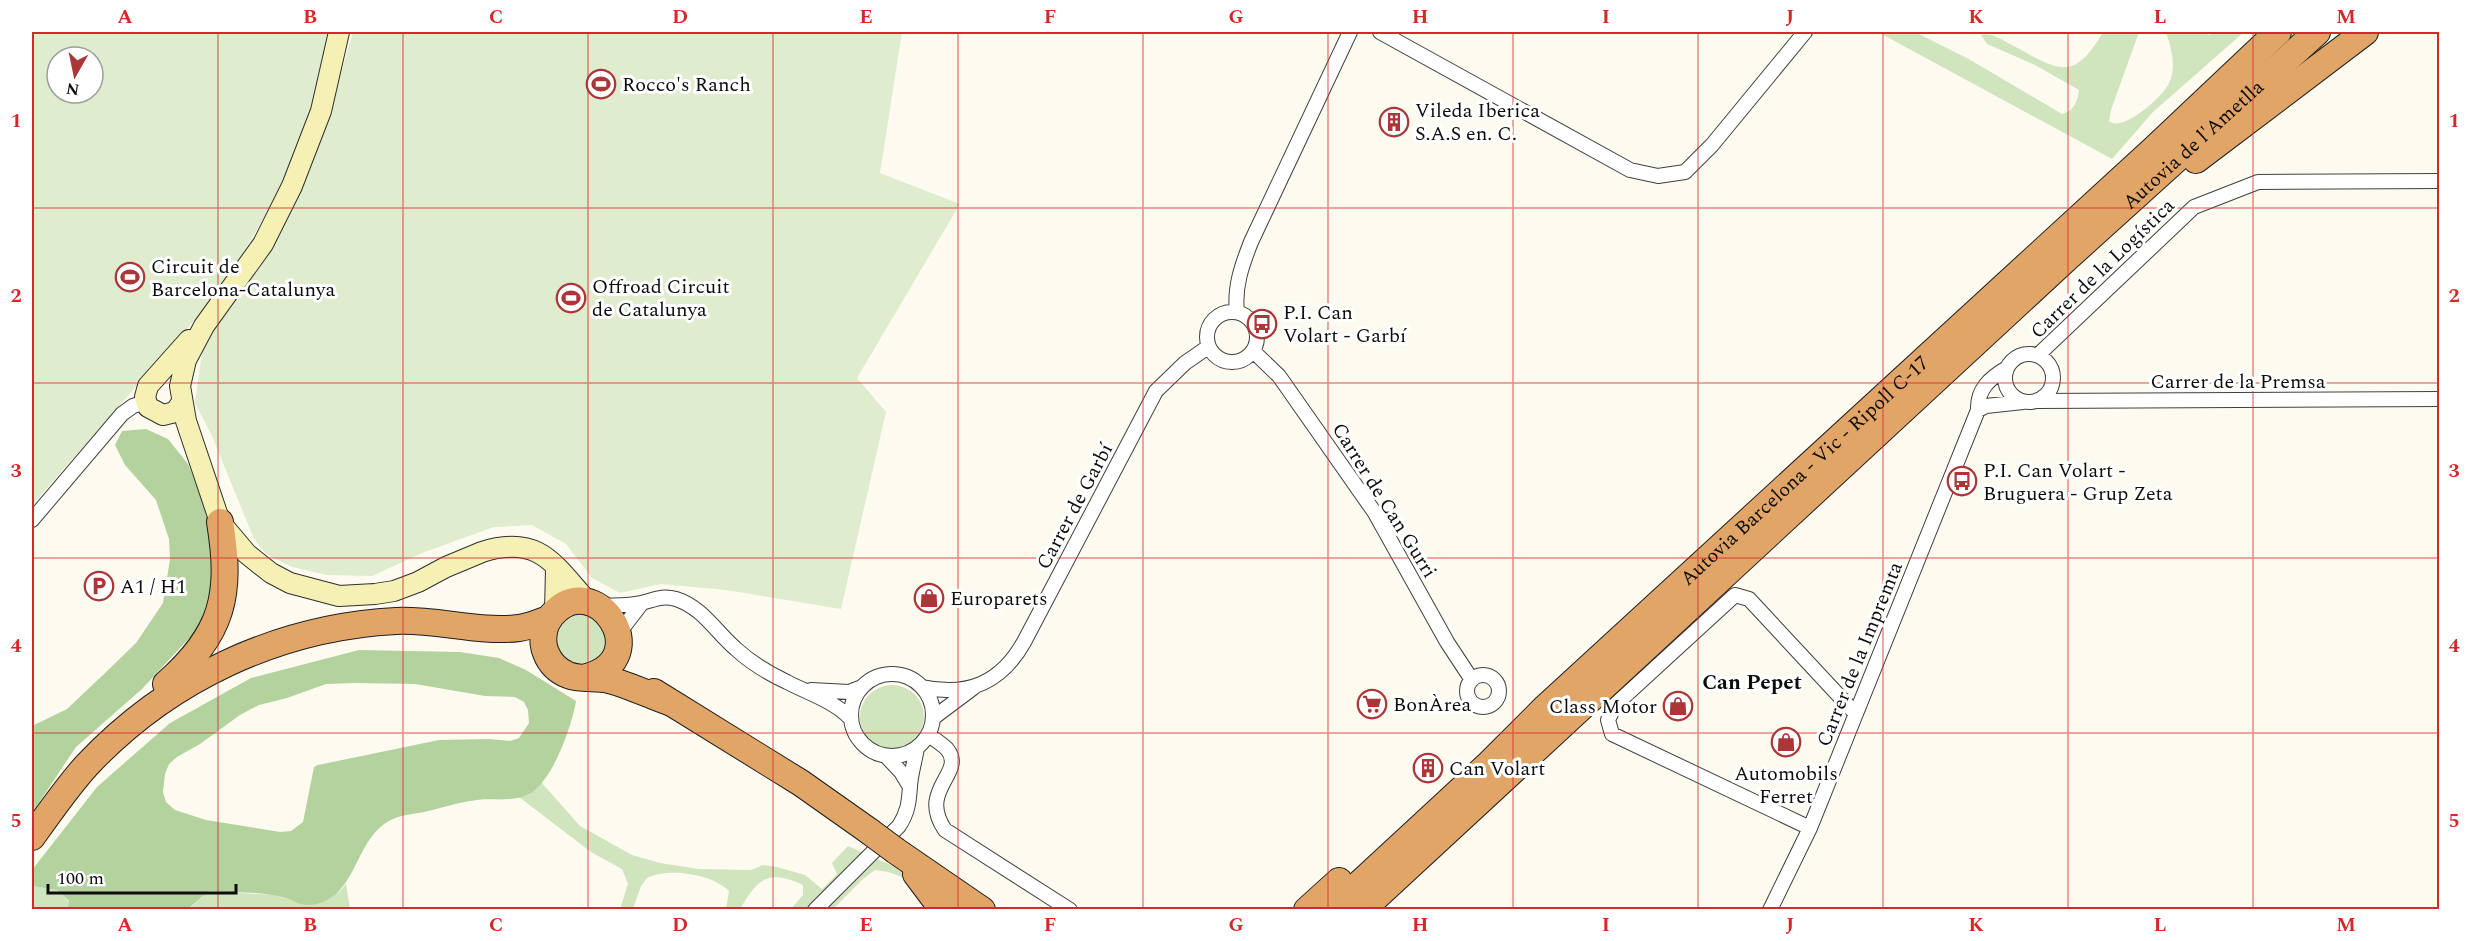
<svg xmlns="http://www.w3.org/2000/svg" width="2471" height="941" viewBox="0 0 2471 941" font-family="Spectral,serif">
  <rect width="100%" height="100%" fill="#fdfbf0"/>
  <path fill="#d0e4bd" d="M1878,32H1915L1967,58L2062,114C2073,112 2078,101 2079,90L2035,65L1987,44L1981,35C1991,33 1999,38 2008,43C2054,66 2071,88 2103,32H2139L2111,110L2109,121C2122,133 2163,97 2169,83C2177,68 2171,47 2166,32H2201L2209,35L2217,32H2244L2153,112L2112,159Z
    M574,609L602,616L609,652L586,668L559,658L552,629Z
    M860 717a32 32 0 1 1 64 0a32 32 0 1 1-64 0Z
    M541,782L580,826L632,855L660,863L699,869L751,870L763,865L777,867L805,875L822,889L837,874L832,863L848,846L891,865L955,909H925C913,883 905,873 875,870L863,879L833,909H791L803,895V885C767,868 757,880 740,909H726L729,891C713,874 667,867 647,878L641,886L633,909H620L628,884L622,869L591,852L519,797L528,795Z
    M346,884L350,909L188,910L209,891L274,895L308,905L317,904L340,891Z
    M32,886L57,890L69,902L68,909L32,910Z"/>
  <path fill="#b4d29e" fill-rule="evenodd" d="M146,429L168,439L188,464L204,502L216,566L205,621L142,689L76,747L32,813V726L67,709L104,674L136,643L163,603L170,559L169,539L156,500L125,465L115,445L122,431Z
    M359,650L460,652L499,658L526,670L576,701C572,726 552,784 527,795C512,802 493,798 477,800C459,802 442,808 424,812C412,814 400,815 389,821C354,841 358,893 317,904C303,908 294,900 282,897C259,891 233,893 209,891L188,909H68L69,901L57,890L32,886V870L97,787L170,723L251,678ZM355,683L415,684L485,696L515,697L524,702L528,710L529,723L519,738L510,741L489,739L439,740L318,765L314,767L303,822L291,831L280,832L206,820L175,810L166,802L163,792L165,774L169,764L177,757L200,744L240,715L259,705L287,698L326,684Z"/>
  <path fill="#e0ecce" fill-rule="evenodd" d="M32,32H329C310,140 266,229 199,315L32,505ZM57,57H93V93H57Z
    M353,32H902L880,173L960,204L857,378L886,412L841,609L726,590L661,584L620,593L592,578L566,544L532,525L494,527L422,553L372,576L327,575L292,567L266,554L254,539L212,436L195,403L202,352L215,328L260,267L298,195L333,100Z"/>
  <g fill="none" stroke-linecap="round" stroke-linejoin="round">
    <g stroke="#404040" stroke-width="16">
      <path id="street" d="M1380,32L1630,170L1658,176L1685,172L1712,145L1805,32
        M1237,312C1234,287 1242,265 1251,242L1350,32
        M1207 337a25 25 0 1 1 50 0a25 25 0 1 1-50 0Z
        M1253,351L1279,376L1375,513L1447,642L1472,680
        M2005 378a24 24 0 1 1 48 0a24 24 0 1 1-48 0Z
        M2038,355L2194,207L2258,182L2440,181
        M2036,401L2440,399
        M1978,410L1986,406L2023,402
        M32,520L122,414L133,406L146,402
        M599,606C612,605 628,606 641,603C654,600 662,595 676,599C702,607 717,633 736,649C750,662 770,674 787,682C808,693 834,701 850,718
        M619,633L642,603
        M851 715a41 41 0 1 1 82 0a41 41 0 1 1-82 0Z
        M1467 691a16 16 0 1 1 32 0a16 16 0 1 1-32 0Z
        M922,687C968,697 1001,683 1024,642L1156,391L1185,363L1208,347
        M811,690L849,692L862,687
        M933,718L973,688
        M929,735C934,739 942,744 947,749C967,773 917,789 945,830L1070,910
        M886,756L901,772L910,787
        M1810,828L1612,734L1608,720L1615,705L1735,595L1749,599L1856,714
        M815,910L899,826C908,812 909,802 910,786C911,773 915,760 917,748
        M1770,910L1810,828L1978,410C1977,389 1990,378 2007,368"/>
    </g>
    <g stroke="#2f2f2f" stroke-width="22">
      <path id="secondary" d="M339,32L321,111L292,186L263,244L204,326L186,360L180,386L186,421L220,522L247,554L271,573L290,583L339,596L375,594L394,591L418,582L446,567L482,552C539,534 554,564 588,602
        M182,402L175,412L163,415L148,407L145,397L148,386L189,340
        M555,612L556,568"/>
    </g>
    <g stroke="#1e1e1e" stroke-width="28">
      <g id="highway">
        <path d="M2196,160L2365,32"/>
        <path d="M587,677C658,657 594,566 552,615C543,625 541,641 546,653C550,663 558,671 568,675C580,680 596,677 609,680C629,685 649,695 669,702"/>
        <path d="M166,684C223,633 232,596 220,522"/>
        <path d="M654,692L801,783L869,831"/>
        <path d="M32,837C49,813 67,787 87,765C168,679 278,627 396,621C437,619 478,633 519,628C529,627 539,622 549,619"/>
        <path d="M896,851L982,910"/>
        <path d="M916,874L943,910"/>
        <path d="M1307,910L1339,881"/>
        <path id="s1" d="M1331,910L1490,763L1546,707L2154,149L2278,32"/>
        <path id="s2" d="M1362,910L2067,258L2317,32"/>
      </g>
    </g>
    <use href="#street" stroke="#fff" stroke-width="14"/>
    <use href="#secondary" stroke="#f5f0b3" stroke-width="20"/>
    <use href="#highway" stroke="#e2a568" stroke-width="26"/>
    <g stroke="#1e1e1e" stroke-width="28" stroke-linecap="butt">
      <path id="highway-bridge" d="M869,831L896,851"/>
    </g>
    <use href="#highway-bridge" stroke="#e2a568" stroke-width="26"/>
  </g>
  <path fill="none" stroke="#d62828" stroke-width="1.5" stroke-opacity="0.55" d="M218,32V910M403,32V910M588,32V910M773,32V910M958,32V910M1143,32V910M1328,32V910M1513,32V910M1698,32V910M1883,32V910M2068,32V910M2253,32V910M32,208H2440M32,383H2440M32,558H2440M32,733H2440"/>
  <defs>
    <g id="stadium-ring" transform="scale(1.5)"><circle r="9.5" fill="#fff" stroke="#ac3637" stroke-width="1.5"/><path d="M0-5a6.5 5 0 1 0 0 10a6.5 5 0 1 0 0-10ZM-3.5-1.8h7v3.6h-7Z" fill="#ac3637"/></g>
    <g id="building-ring" transform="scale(1.5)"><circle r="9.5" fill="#fff" stroke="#ac3637" stroke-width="1.5"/><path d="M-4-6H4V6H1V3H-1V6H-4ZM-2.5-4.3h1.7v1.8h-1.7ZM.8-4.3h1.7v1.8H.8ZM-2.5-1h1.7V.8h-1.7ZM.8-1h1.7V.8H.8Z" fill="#ac3637"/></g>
    <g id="bus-ring" transform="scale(1.5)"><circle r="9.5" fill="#fff" stroke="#ac3637" stroke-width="1.5"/><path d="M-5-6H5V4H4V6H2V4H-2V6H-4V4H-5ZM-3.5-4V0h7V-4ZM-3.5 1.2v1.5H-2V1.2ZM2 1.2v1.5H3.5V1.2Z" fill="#ac3637"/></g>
    <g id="parking-ring" transform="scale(1.5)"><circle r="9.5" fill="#fff" stroke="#ac3637" stroke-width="1.5"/><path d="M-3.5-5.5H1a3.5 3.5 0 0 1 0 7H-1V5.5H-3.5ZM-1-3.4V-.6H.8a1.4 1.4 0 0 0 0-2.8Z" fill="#ac3637"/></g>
    <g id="shop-ring" transform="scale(1.5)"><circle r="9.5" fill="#fff" stroke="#ac3637" stroke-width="1.5"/><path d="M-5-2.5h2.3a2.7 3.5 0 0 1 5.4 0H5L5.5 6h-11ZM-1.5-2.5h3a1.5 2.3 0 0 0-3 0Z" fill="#ac3637"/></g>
    <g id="supermarket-ring" transform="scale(1.5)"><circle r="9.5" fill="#fff" stroke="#ac3637" stroke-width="1.5"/><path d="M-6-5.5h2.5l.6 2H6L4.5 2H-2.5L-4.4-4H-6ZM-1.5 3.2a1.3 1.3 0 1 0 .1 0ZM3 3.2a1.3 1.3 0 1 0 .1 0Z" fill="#ac3637"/></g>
  </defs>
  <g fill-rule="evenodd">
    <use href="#stadium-ring" x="601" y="84"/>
    <use href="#building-ring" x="1394" y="122"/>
    <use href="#stadium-ring" x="130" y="277"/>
    <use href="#stadium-ring" x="571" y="298"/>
    <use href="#bus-ring" x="1262" y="324"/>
    <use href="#bus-ring" x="1962" y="481"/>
    <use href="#parking-ring" x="99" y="586"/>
    <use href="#shop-ring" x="929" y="598"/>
    <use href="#supermarket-ring" x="1372" y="704"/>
    <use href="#shop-ring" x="1678" y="706"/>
    <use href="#shop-ring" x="1786" y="742"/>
    <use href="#building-ring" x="1428" y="768"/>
  </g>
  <g text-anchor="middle" stroke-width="6" stroke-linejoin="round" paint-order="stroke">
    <g font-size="20" fill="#0d0d0d" stroke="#fff" text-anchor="start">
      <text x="622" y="91">Rocco's Ranch</text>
      <text x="1415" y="117">Vileda Iberica<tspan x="1415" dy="23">S.A.S en. C.</tspan></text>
      <text x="151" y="273">Circuit de<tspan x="151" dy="23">Barcelona-Catalunya</tspan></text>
      <text x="592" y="293">Offroad Circuit<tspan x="592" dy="23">de Catalunya</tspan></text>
      <text x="1283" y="319">P.I. Can<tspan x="1283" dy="23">Volart - Garbí</tspan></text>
      <text x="1983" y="477">P.I. Can Volart -<tspan x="1983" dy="23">Bruguera - Grup Zeta</tspan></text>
      <text x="120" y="593">A1 / H1</text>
      <text x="950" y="605">Europarets</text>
      <text x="1393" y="711">BonÀrea</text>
      <text x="1657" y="713" text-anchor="end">Class Motor</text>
      <text x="1449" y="775">Can Volart</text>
      <text x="1786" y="780" text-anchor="middle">Automobils<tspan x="1786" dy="23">Ferret</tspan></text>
    </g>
    <g font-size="20" fill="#0d0d0d" stroke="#fff">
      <text dy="7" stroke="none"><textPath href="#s2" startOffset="1130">Autovia de l'Ametlla</textPath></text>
      <text transform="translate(2102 268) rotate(-44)" y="7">Carrer de la Logística</text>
      <text x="2238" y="388">Carrer de la Premsa</text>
      <text dy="7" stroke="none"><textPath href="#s1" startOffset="646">Autovia Barcelona - Vic - Ripoll C-17</textPath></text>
      <text transform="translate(1385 500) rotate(58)" y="7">Carrer de Can Gurri</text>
      <text transform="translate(1074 506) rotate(-62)" y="7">Carrer de Garbí</text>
      <text transform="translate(1859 654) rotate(-68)" y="7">Carrer de la Impremta</text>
    </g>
    <g font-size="21" font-weight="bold" fill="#0d0d0d" stroke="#fff">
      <text x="1752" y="689">Can Pepet</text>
    </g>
  </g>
  <rect width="2471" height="941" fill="none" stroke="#ffffff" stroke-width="66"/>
  <g transform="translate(75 75) rotate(189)"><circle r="28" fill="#ffffff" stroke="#9e9e9e" stroke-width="1.5"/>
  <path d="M0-4.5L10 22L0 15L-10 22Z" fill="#ac3637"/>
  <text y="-9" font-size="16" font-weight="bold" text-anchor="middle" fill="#0d0d0d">N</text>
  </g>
  <path d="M48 884v9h188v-9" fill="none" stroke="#0d0d0d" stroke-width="3"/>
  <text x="57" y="884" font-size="18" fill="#0d0d0d" stroke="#ffffff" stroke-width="4.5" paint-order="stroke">100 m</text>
  <rect x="33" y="33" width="2405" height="875" fill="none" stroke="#d62828" stroke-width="2"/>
  <g font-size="20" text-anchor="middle" font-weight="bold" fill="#d62828">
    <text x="125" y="23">A</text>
    <text x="310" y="23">B</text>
    <text x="496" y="23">C</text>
    <text x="680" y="23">D</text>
    <text x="866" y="23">E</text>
    <text x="1050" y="23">F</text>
    <text x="1236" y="23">G</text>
    <text x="1420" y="23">H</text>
    <text x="1606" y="23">I</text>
    <text x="1790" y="23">J</text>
    <text x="1976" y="23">K</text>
    <text x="2160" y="23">L</text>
    <text x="2346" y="23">M</text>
    <text x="16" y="127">1</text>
    <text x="2454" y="127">1</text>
    <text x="16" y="302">2</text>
    <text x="2454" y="302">2</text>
    <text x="16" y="477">3</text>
    <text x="2454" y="477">3</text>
    <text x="16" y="652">4</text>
    <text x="2454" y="652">4</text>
    <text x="16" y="827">5</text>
    <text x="2454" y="827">5</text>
    <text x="125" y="931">A</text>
    <text x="310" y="931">B</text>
    <text x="496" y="931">C</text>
    <text x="680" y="931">D</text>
    <text x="866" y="931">E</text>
    <text x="1050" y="931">F</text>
    <text x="1236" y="931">G</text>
    <text x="1420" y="931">H</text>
    <text x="1606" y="931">I</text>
    <text x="1790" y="931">J</text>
    <text x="1976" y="931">K</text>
    <text x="2160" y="931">L</text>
    <text x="2346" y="931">M</text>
  </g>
</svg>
